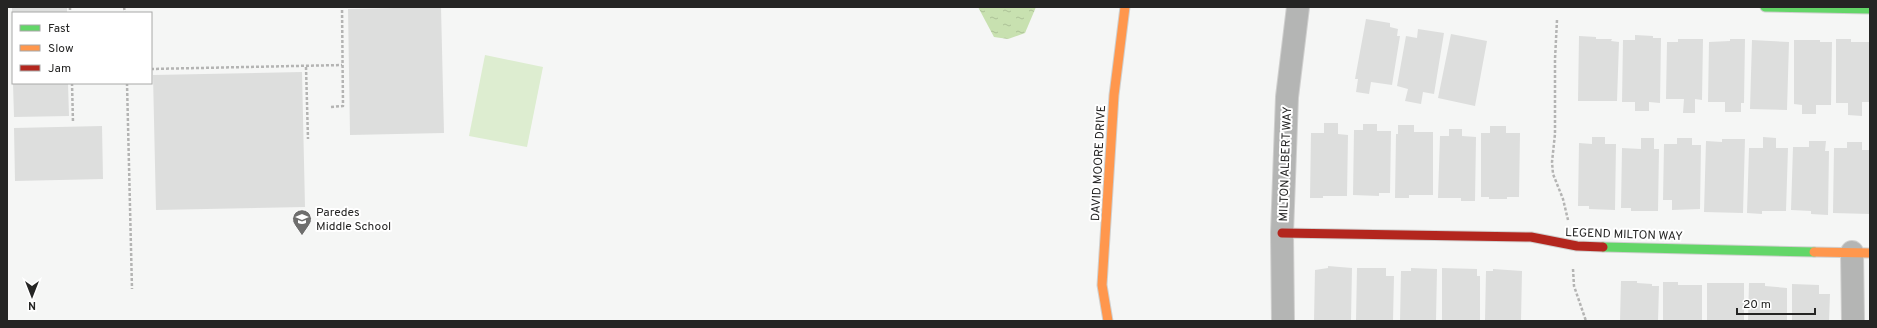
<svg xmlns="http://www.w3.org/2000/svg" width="1877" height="328" viewBox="0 0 1877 328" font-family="Overpass,sans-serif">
  <defs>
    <pattern id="water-ripples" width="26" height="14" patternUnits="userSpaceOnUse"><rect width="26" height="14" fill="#c8e1b0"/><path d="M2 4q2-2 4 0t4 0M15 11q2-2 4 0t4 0" fill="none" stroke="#acc197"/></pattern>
  </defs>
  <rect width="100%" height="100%" fill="#f5f6f5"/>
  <path fill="#ddedd0" d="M485,55L543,67L527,147L469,136Z"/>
  <path fill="url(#water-ripples)" d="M978,7H1036L1025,33L1008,39L994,37Z"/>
  <path fill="#dddedd" d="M12,7H67V13H12Z
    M441,7L444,133L350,135L348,9Z
    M1366,19L1390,23V27L1398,29L1397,36H1400L1392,85L1371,82L1369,94L1356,92L1358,79H1355Z
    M1418,29L1444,33L1434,94L1423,92L1421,104L1405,101L1408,89L1397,86L1406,36L1417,38Z
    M1451,34L1487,41L1475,106L1438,98Z
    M1635,35L1653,36V38H1661L1660,103L1649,102V111H1635V102H1622L1623,40H1635Z
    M1579,36L1596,37V39H1612L1611,41L1619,42L1617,101H1578Z
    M1678,39H1703L1702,100L1695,99V113H1683L1684,99H1666L1667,42H1678Z
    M1730,39H1745L1744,103H1741V112H1725V102H1708L1709,42L1730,41Z
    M1836,39H1851V42H1870V102H1862V116L1848,115V103H1836Z
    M1752,40L1789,42L1787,110L1750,109Z
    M1794,40H1820V42H1832L1831,105H1816V114H1802V105L1794,104Z
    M302,72L305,207L156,210L153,75Z
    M13,83H68L69,116L14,117Z
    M1324,123H1338V134L1348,135L1347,196H1323V198H1310L1311,133H1324Z
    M1363,124H1377V131H1391L1390,193H1379V196L1353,195L1354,130H1363Z
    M1398,125H1414V132H1433V195H1409V198H1395L1396,134H1398Z
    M102,126L103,179L15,181L14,128Z
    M1490,126H1506V133H1520L1519,197H1507V199H1489V197H1481V133H1490Z
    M1449,129H1462V136L1476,137L1475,201H1461V198H1438L1440,136H1449Z
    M1592,137H1605V144H1616L1615,210L1589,209V206H1578L1579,143L1592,144Z
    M1763,137L1776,138V148H1788L1786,211H1762V214L1747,213L1749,148H1763Z
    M1641,138H1654V149H1659L1658,211H1631V208H1621L1622,148L1641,149Z
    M1677,138H1692V145H1701L1700,209L1672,210V200H1663L1664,144H1677Z
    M1722,139H1745L1743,213L1704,212L1706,141L1722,142Z
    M1809,141H1826L1825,151H1829L1828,215L1811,214V211L1791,210L1793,147H1809Z
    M1847,142H1862V150H1870V214L1833,213L1834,148H1847Z
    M1328,266L1352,268L1351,321H1314L1315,270L1328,268Z
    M1357,268H1386V276H1394L1393,321H1356Z
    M1411,268L1437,269L1436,321H1400L1401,271H1411Z
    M1442,268L1477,269V276H1480V321H1442Z
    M1493,269L1522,271L1521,321H1485L1486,271H1493Z
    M1621,281H1637V283L1652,284V286H1659L1658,321H1620Z
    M1663,282H1678V285H1702V321H1663Z
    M1707,283H1744V321H1707Z
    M1749,283H1765V286L1787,288V321H1748Z
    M1792,284L1819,285V294H1830L1829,321H1792Z"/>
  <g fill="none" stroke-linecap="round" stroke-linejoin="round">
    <g stroke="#d0d0cf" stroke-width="24">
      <path id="street" d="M1852,252L1853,321
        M1283,321L1282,233L1287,97L1298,7"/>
    </g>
    <g stroke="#d0d0cf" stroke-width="11">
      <path id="fast" d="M1765,7L1870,9
        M1603,247L1814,252"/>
    </g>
    <g stroke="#d0d0cf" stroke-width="11">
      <path id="slow" d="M1814,252L1870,253
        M1108,321L1102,285L1114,95L1125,7"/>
    </g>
    <g stroke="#d0d0cf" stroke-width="11">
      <path id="jam" d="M1282,233L1531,237L1577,246L1603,247"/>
    </g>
    <path stroke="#b4b4b3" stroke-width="2.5" stroke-dasharray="3 2" stroke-linecap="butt" d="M70,7V13
      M124,7L125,13
      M1557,20L1555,59V134L1552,162L1553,174L1563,199L1568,220
      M306,67L308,139
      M151,69L342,65
      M72,83L73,123
      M127,83L132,289
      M331,107L343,106L342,7
      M1573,269L1574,286L1586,321"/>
    <use href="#street" stroke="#b4b5b4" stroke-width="22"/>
    <use href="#fast" stroke="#63d668" stroke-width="9"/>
    <use href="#slow" stroke="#ff974d" stroke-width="9"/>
    <use href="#jam" stroke="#b3261e" stroke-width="9"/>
  </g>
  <defs>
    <g id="school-pin" transform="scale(1)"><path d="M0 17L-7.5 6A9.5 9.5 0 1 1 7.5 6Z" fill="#6e6e6d" stroke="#fff"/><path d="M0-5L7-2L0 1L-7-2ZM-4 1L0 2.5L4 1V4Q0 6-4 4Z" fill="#fff"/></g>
  </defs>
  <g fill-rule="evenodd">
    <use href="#school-pin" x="302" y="219"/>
  </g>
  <g text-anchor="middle" stroke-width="4" stroke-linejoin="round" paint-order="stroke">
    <g font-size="12" fill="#252524" stroke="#fff">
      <text transform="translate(1098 163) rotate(-87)" y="4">DAVID MOORE DRIVE</text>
      <text transform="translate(1285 164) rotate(-88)" y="4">MILTON ALBERT WAY</text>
      <text transform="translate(1624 234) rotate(2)" y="4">LEGEND MILTON WAY</text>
    </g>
    <g font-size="12" fill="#252524" stroke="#fff" text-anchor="start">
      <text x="316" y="216">Paredes<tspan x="316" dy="14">Middle School</tspan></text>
    </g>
  </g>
  <rect width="1877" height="328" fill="none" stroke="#252524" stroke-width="16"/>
  <rect x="12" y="12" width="140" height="72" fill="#ffffff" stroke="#a8a8a7"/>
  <rect x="20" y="25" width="20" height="6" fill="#63d668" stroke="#a8a8a7"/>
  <text x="48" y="32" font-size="12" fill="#252524">Fast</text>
  <rect x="20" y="45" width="20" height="6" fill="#ff974d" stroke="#a8a8a7"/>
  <text x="48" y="52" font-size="12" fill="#252524">Slow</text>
  <rect x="20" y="65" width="20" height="6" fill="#b3261e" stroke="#a8a8a7"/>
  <text x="48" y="72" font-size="12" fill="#252524">Jam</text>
  <g transform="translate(32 296) rotate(180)" stroke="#ffffff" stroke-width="3" paint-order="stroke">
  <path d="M0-3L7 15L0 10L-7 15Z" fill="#252524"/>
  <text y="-6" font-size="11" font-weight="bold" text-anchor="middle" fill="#252524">N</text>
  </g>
  <path d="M1737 308v6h78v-6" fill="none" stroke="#252524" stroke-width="2"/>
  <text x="1743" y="308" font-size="12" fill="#252524" stroke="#ffffff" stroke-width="3" paint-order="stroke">20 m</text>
</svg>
